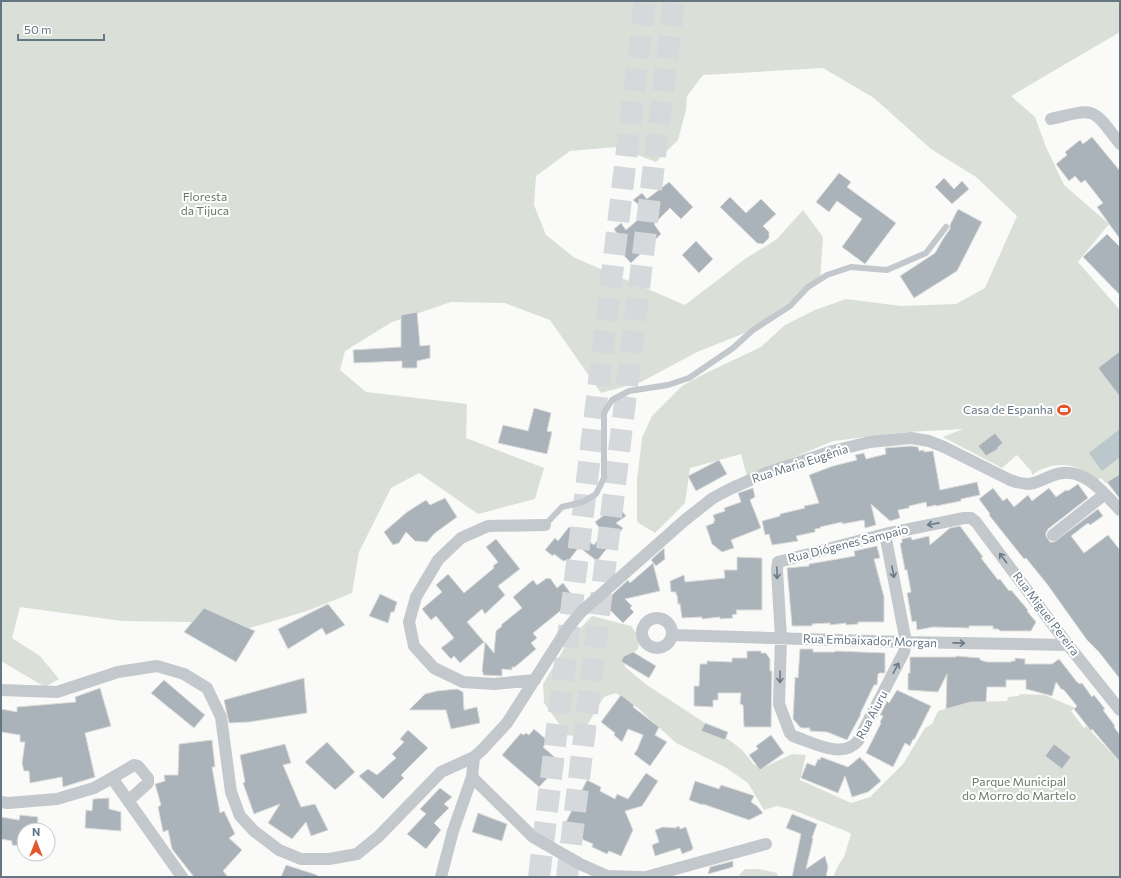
<svg xmlns="http://www.w3.org/2000/svg" width="1121" height="878" viewBox="0 0 1121 878" font-family="Commissioner,sans-serif">
  <rect width="100%" height="100%" fill="#fafaf8"/>
  <path fill="#dadfd7" d="M1,1H1120V32L1011,96L1035,117L1046,147L1064,185L1109,224L1078,262L1120,310V474L1106,483L1101,478L1097,481C1079,463 1054,459 1032,475L1031,471L1017,455L1002,468L943,437L963,429L907,432L833,441L747,477L741,454L690,468L685,503L655,533L637,522V480L642,438L652,416L682,386L704,374L761,347L785,325L815,310L846,299L901,306L956,304L985,288L1017,216L976,177L931,149L874,98L823,68L703,75L687,96L686,110L678,140L656,162L616,147L570,151L536,176L534,205L546,235L575,258L685,305L745,259L777,239L803,210L823,237L820,281L745,333L697,352L641,382L601,393L550,320L505,303L451,302L392,322L345,351L340,370L366,392L467,404L466,438L544,468L535,499L478,514L419,473L391,488L359,552L352,593L307,611L246,629L192,622L122,621L20,607L12,638L40,656L59,679L45,687L1,661Z
    M592,616L631,626L639,637L638,649L623,662L626,668L647,685L711,727L732,742L743,751L754,765L767,766L792,754L806,755L800,780L851,803L870,797L903,764L925,728L932,724L938,711L971,702L1007,701L1008,697L1018,696L1021,694L1045,695L1075,708L1071,711L1084,728L1086,726L1120,762V877H833L839,864L844,857L851,834L848,832L793,810L777,806L764,810L748,783L725,767L676,743L638,708L616,693L604,697L580,737L567,735L544,703L543,684L569,640Z
    M745,869H758L777,873L778,877H739L740,874Z"/>
  <path fill="#bbc7cb" d="M1120,429V457L1102,471L1089,453Z"/>
  <path fill="#aab3b9" stroke="#dcdcda" d="M1092,137L1120,171V239L1097,207L1103,203L1085,180L1081,183L1075,176L1069,181L1056,164L1067,155L1065,152L1080,140L1083,144Z
    M839,173L851,182L847,187L896,223L865,264L842,247L862,219L837,201L829,212L816,202Z
    M944,178L954,189L962,181L969,189L952,204L935,187Z
    M669,182L693,207L681,219L670,208L654,224L661,234L631,263L613,244L620,238L614,229L621,223L626,230L647,212L633,200L642,193L647,199Z
    M730,197L746,213L761,199L776,214L763,226L769,232V238L763,244L757,243L720,207Z
    M958,209L982,222L957,271L914,298L900,276L935,253L943,239L950,229V225Z
    M1107,234L1120,247V295L1083,257Z
    M696,241L713,259L699,273L682,255Z
    M417,312L420,346L430,345V358L417,361V368H402V361L354,363L353,350L401,347V315Z
    M1120,351V397L1098,368Z
    M534,408L551,413L547,431L552,432L547,454L498,443L503,425L528,431Z
    M995,433L1003,443L998,447V449L986,456L978,446Z
    M911,446L918,447L919,451L924,450V452L933,451L940,490L977,482L980,495L961,499V501L936,506V505L927,507L926,502L909,506V508L898,510L900,518L890,521L871,504L876,525L865,528L864,520L842,524V522L820,527L821,528L815,529V532L796,536L798,541L772,545L769,534L765,535L762,521L780,516V514L805,508L804,506L819,503L809,475L833,466L857,460L855,455L864,453L866,459L886,454L885,448Z
    M719,460L727,474L696,491L688,476Z
    M1120,474V499L1107,482Z
    M1078,484L1088,498L1048,529L1046,533V536L1050,542H1054L1098,509L1103,516L1090,525L1088,523L1071,536L1084,553L1108,535L1120,550L1119,551L1120,553V679L1099,652L1087,640L1047,584L1026,558L1024,559L989,515L990,514L979,499L993,488L1003,501L1007,498L1014,507L1028,495L1032,501L1049,488L1056,497L1066,490L1068,491Z
    M753,488L755,497L750,500L761,528L731,540L734,548L722,552L712,544L706,526L714,523L713,521H715L713,515L725,511L724,508L741,502L738,493Z
    M445,498L457,517L435,533L427,542L415,541L406,532L399,543L393,545L384,532L407,512L426,500L430,505Z
    M617,505L626,516L616,523L623,528L597,561L579,547L569,560L563,561L554,554L553,556L545,550L555,538L558,541L569,527L594,545L603,533L595,522Z
    M960,526L983,557L981,558L998,580L1000,579L1009,591L1011,590L1028,610L1027,611L1036,622L1031,631H1000L998,629H993V626H969V628L933,627L917,630L916,621L912,622L907,593L911,592L907,570H905L900,543H902V539L911,537L912,540L929,536L930,545L950,528Z
    M496,539L520,569L498,586L505,595L485,614L482,609L467,622L484,642L460,663L454,656L451,659L441,648L454,638L436,616L431,620L422,609L442,592L436,585L448,574L464,593L494,568L493,566L498,562L486,547Z
    M877,546L880,558L874,559L884,597V622H858V624L846,625V623L830,625V623L812,624V626H792L787,568L809,566V564L855,556L854,551Z
    M664,548L665,559L656,566L651,560Z
    M737,557L762,558V610H736L737,614L732,615L733,618L720,619V617L702,619V617L682,618L680,604H678L677,595H676V592H671L670,581L684,575L685,582L725,578L724,570H737Z
    M653,563L660,591L625,599L632,606L630,608L634,612L623,623L603,603L628,580L630,583Z
    M547,578L548,579L550,578L557,588L563,583L575,599L533,633L537,638L531,643L536,649L515,667H512V670L502,669V676L483,675V672H482L485,642L494,653L496,631L502,626L501,625L522,608L513,597L533,580L537,585Z
    M380,594L397,602L394,612H391L388,623L369,616Z
    M328,604L345,625L326,635L322,628L288,649L278,629Z
    M204,608L255,631L236,662L184,632Z
    M800,649H813V652H835V651L885,653V673H880L878,674L877,685H874L860,714H861L847,740L827,732L810,731V728H801L793,719L795,680V677L798,678Z
    M747,651H761V653H766L770,659V671H772L771,727H744L743,705L740,704L741,693H718V700H713V707L694,706V686H699L700,664H707V661L732,662V658H747Z
    M633,652L656,666L649,678L622,662L621,661L624,656Z
    M956,656L980,658V660L987,662H1011V661H1015V658L1025,659V664H1052L1059,659L1077,682L1080,684L1082,683L1092,697L1094,695L1105,709L1103,710L1115,726L1114,727L1120,735V762L1092,729L1091,731L1074,709L1077,706L1063,689L1062,690L1056,682L1052,696L1026,689V680H1006V687H987L986,702H971L946,709L947,674L938,692L908,690V673H910V657H956Z
    M304,678L307,713L249,722L229,723L224,700Z
    M164,680L205,715L194,728L151,693Z
    M100,688L111,726L85,733L95,777L63,787L62,777L30,783L29,771H24L22,763L25,742H20V735L1,732V709L17,712V707L76,702L75,697Z
    M457,689L463,692L464,710L477,707L480,723L451,729L446,710H409L425,694L437,691Z
    M897,690L931,706L914,740L913,739L910,746L905,743L893,767L866,753L881,723L880,722L883,716L880,715L887,701L889,703Z
    M621,695L634,705L633,707L659,727L655,735L667,742L650,766L634,754L637,750L643,735L628,729L622,742L614,735L615,733L601,722Z
    M705,723L728,732L725,740L701,731Z
    M534,729L548,741L543,747L558,760L551,768L554,771L539,787L502,755L521,733L523,735L526,733L529,735Z
    M408,730L428,748L401,775L404,778L383,799L359,776L368,769L377,775L396,758L392,754L404,742L400,739Z
    M771,735L784,753L760,770L749,755L758,749L756,746Z
    M212,740L215,767H212L220,813L224,811L235,834L229,838L242,850L223,871L228,877H194L172,849L168,830L163,832L158,807L161,805L155,784L165,781L164,775H178L179,744Z
    M327,742L355,772L335,790L305,762Z
    M285,744L291,763L283,765L301,807L315,804L328,830L311,836L306,822L292,839L268,823L280,804L254,814L243,783L245,782L240,755Z
    M1054,744L1071,757L1062,769L1045,756Z
    M821,757L848,767L860,757L863,761V760L881,781L868,792L852,797L845,776L838,793L801,778L807,763L815,766L818,759L820,760Z
    M646,773L658,781L642,806L625,811L633,830L621,856L609,851L607,854L592,847L593,844L562,830L587,780L601,787L600,791L615,799L617,794L628,799Z
    M695,781L719,789L721,785L752,795L754,796L751,802L757,806L763,813L749,820L703,804V805L689,800Z
    M440,788L452,797L444,804L449,808L434,823L441,830L426,849L407,834L426,814L420,809Z
    M109,798V809L121,812V831L85,828L86,810L92,811L93,799Z
    M478,813L507,824L502,841L472,832Z
    M792,814L817,824L812,838L813,839L806,869L825,856L828,867L826,877H792L801,834L786,828Z
    M20,815L38,817L37,830H24V846L12,845V841L1,839V817L19,820Z
    M679,826L680,829L686,827L693,848L692,850L682,854L680,848L655,856L652,845L659,842L655,830L663,827L675,828Z
    M733,861V867L708,874L710,867Z
    M286,865L317,875V877H281Z"/>
  <g fill="none" stroke-linecap="round" stroke-linejoin="round">
    <path stroke="#d5d9db" stroke-width="22" stroke-dasharray="22 11" stroke-linecap="butt" d="M539,877L645,1
      M567,877L674,1"/>
    <path stroke="#c3c8cc" stroke-width="6" d="M545,525L562,507L583,502L596,494L604,478V413L612,400L629,391L668,385L689,378L733,348L753,330L790,306L808,287L827,275L851,267L887,270L926,253L946,227"/>
    <path stroke="#c3c8cc" stroke-width="12" d="M1051,119C1096,108 1092,107 1120,144
      M885,534L906,642L904,652L858,741C842,760 812,742 793,736L790,733L779,704L781,638L777,570L778,562L885,534L964,518H971L976,522L1068,645L1120,710
      M1053,535L1105,494
      M642 633a15 15 0 1 1 30 0a15 15 0 1 1-30 0Z
      M672,635L906,642L1068,645
      M535,680L494,684L463,682L434,668L414,646L409,622L416,597L438,560L461,538L488,526L545,525
      M1,690L57,692L118,672L157,666L184,674L207,688L221,717L231,792L240,816L254,831L279,850L301,859H329L357,854L379,836L441,772L474,757L482,750L507,723L567,629L581,612L685,520L713,498L732,488L766,473L833,451L870,442L911,438L929,441L944,447L1010,480C1030,487 1033,484 1051,476C1081,463 1102,491 1120,510
      M472,777L533,837L580,864L607,876L641,877
      M112,778L134,765L138,766L148,778V783L128,801
      M1,802L8,803L57,799L94,788L112,778L182,877
      M441,877L453,831L472,777L474,757
      M646,877L766,844"/>
  </g>
  <defs><path id="oneway-shaft" d="M-6 0H5M1.5-3L5.5 0L1.5 3" fill="none" stroke-width="1.6" stroke-linecap="round" stroke-linejoin="round"/></defs>
  <g stroke="#6a7a87">
    <use href="#oneway-shaft" transform="translate(933 524) rotate(169)"/>
    <use href="#oneway-shaft" transform="translate(1003 558) rotate(-127)"/>
    <use href="#oneway-shaft" transform="translate(893 572) rotate(79)"/>
    <use href="#oneway-shaft" transform="translate(777 573) rotate(89)"/>
    <use href="#oneway-shaft" transform="translate(959 643) rotate(1)"/>
    <use href="#oneway-shaft" transform="translate(896 668) rotate(-63)"/>
    <use href="#oneway-shaft" transform="translate(780 677) rotate(91)"/>
  </g>
  <defs>
    <g id="stadium-bare" transform="scale(1.08)"><path d="M0-5a6.5 5 0 1 0 0 10a6.5 5 0 1 0 0-10ZM-3.5-1.8h7v3.6h-7Z" fill="#e4572e" stroke="#fff" stroke-width="2.5" paint-order="stroke"/></g>
  </defs>
  <g fill-rule="evenodd">
    <use href="#stadium-bare" x="1064" y="410"/>
  </g>
  <g text-anchor="middle" stroke-width="4" stroke-linejoin="round" paint-order="stroke">
    <g font-size="12" fill="#687a64" stroke="#fff">
      <text x="205" y="201">Floresta<tspan x="205" dy="14">da Tijuca</tspan></text>
      <text x="1019" y="786">Parque Municipal<tspan x="1019" dy="14">do Morro do Martelo</tspan></text>
    </g>
    <g font-size="12" fill="#657683" stroke="#fff" text-anchor="end">
      <text x="1053" y="414">Casa de Espanha</text>
    </g>
    <g font-size="12" fill="#657683" stroke="#fff">
      <text transform="translate(800 464) rotate(-18)" y="4">Rua Maria Eugênia</text>
      <text transform="translate(848 544) rotate(-14)" y="4">Rua Diógenes Sampaio</text>
      <text transform="translate(1046 614) rotate(53)" y="4">Rua Miguel Pereira</text>
      <text transform="translate(870 641) rotate(2)" y="4">Rua Embaixador Morgan</text>
      <text transform="translate(872 715) rotate(-62)" y="4">Rua Aiuru</text>
    </g>
  </g>
  <rect width="1121" height="878" fill="none" stroke="#657683" stroke-width="4"/>
  <g transform="translate(36 842)"><circle r="19" fill="#ffffff" stroke="#c1c8cd"/>
  <path d="M0-3L7 15L0 10L-7 15Z" fill="#e4572e"/>
  <text y="-6" font-size="11" font-weight="bold" text-anchor="middle" fill="#657683">N</text>
  </g>
  <path d="M18 34v6h86v-6" fill="none" stroke="#657683" stroke-width="2"/>
  <text x="24" y="34" font-size="12" fill="#657683" stroke="#ffffff" stroke-width="3" paint-order="stroke">50 m</text>
</svg>
